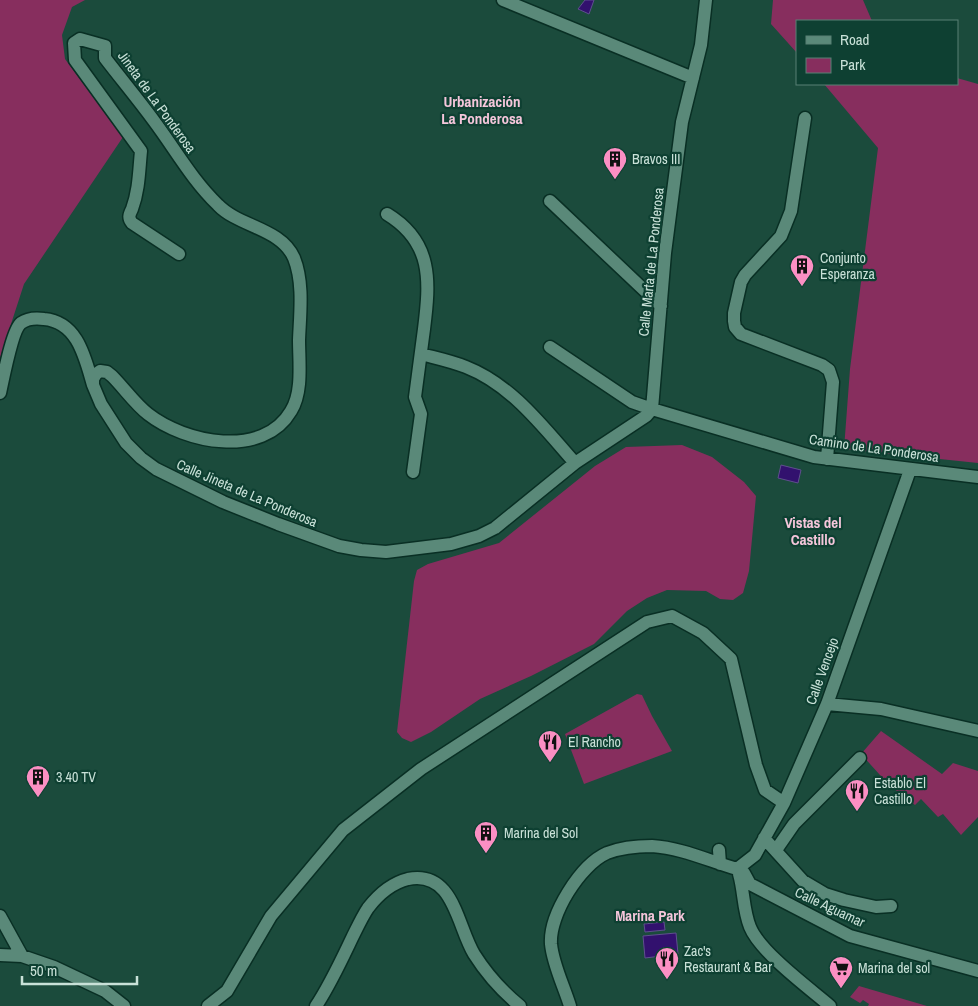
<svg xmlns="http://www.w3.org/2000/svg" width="978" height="1006" viewBox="0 0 978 1006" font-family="'Archivo Narrow',sans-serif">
  <rect width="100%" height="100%" fill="#1b4b3c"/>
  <path fill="#872e5e" d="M0,0H85L72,7L62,35L65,59L123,137L24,284L0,358Z
    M773,0H863L872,21H797V53L771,24Z
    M957,78L978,84V463L844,449L850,369L878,148L824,84H957Z
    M682,445L712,457L744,482L756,496L749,571L743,593L733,600L720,599L706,591L667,590L647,598L627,611L594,644L531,676L480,699L431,732L411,742L402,738L397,732L414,581L417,570L428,564L499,543L595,466L626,447Z
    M637,694L642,695L652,716L672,751L584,784L565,734Z
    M881,731L942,774L953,763L978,771V817L961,835L943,814L938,817L921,799L915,805L889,785L861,754Z
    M859,986L927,1006H868L869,1004L863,1000L860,1003L850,997Z"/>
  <path fill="#32116e" stroke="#5f4f8e" d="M585,0H594L589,14L578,9Z
    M781,465L801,470L798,483L778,478Z
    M664,922L665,930L645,932L644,924Z
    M676,933L678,954L645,958L643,936Z"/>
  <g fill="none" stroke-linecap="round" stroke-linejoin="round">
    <g stroke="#092f24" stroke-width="15">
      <path id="minor" d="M503,0L693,78
        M805,118L791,211L781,236L745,275L741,282L734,313V321L735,327L741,334L822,365L829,370L833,382L827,459
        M550,201L661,306
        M387,214C433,242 430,281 424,329C421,352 418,375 415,397L421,414L413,472
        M179,254L132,223C128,218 129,215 132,209C139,190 139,171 141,151L75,60L74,43L80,39L105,46V58C121,79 138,99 154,121C175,149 192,180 218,205C239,227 281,228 294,258C304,283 300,314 299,340C299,362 303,392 291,411C263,459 185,443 148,414C135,404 124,388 112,376L107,372L100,371L96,374L93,379V385L101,404L126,443L141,458L156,469L223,502L278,524L339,546L361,550L386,552L451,544L479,536L495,528L575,463L646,416L652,409L665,253L682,122L701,45L706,0
        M550,347L632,402L652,409L814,457L978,477
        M421,354C436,358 451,361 466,367C512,385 543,427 575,463
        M0,393C3,380 12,330 21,323C28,318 37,318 44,319C78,322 85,358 93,385
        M827,704L881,709L978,731
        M764,838L803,881L825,894L844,900L876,907L891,906
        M719,850L720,864
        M776,850L794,824L860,758
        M737,869L755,855L784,803L827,704L910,470
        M739,874C744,891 743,910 750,927C760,952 809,988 830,1006
        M0,916L22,956
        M0,955L22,956L54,967L105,991L124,1006
        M208,1006L227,991L271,916L343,830L421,769L647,622L672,616L703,633L731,659L756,765L765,790L784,803
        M316,1006C330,985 341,961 352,938C357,928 362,917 368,908C378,895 392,883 408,879C454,870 457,926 474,954C486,973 503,992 520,1006
        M570,1006C564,986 553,965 551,944C549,915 580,865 607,853C620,848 638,846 652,846C682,848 709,861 737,869L744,873L750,884L850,936L978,971"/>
    </g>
    <use href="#minor" stroke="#5a8979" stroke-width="12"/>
  </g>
  <defs>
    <g id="building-pin" transform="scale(1.25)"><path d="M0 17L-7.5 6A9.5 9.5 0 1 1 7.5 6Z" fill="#fb8fc3" stroke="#0e4032"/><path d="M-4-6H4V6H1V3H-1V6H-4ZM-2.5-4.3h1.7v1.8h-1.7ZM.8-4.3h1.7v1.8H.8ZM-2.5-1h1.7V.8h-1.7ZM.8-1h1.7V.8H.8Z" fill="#111"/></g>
    <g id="restaurant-pin" transform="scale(1.25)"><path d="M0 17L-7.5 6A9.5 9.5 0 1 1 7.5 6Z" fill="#fb8fc3" stroke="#0e4032"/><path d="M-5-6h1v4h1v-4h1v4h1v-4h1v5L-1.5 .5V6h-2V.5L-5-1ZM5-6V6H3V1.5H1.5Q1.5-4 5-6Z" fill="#111"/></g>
    <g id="supermarket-pin" transform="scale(1.25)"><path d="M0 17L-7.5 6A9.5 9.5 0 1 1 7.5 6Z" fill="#fb8fc3" stroke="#0e4032"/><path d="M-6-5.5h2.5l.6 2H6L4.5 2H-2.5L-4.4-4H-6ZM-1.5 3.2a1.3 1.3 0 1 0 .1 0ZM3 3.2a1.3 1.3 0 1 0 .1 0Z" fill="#111"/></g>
  </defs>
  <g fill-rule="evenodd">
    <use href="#building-pin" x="615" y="159"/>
    <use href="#building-pin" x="802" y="266"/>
    <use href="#restaurant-pin" x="550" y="742"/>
    <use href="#building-pin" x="38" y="777"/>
    <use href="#restaurant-pin" x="857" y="791"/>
    <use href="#building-pin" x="486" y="833"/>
    <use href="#restaurant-pin" x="667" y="959"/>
    <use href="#supermarket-pin" x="841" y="968"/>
  </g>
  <g text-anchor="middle" stroke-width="4.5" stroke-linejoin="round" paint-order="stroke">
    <g font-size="14" fill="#c9e1d8" stroke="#0e4032">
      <text transform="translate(157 102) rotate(54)" y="5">Jineta de La Ponderosa</text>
      <text transform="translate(651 262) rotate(-84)" y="5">Calle Marta de La Ponderosa</text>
      <text transform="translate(874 448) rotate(8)" y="5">Camino de La Ponderosa</text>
      <text transform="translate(247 493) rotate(23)" y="5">Calle Jineta de La Ponderosa</text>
      <text transform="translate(822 671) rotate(-70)" y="5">Calle Vencejo</text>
      <text transform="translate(830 907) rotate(25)" y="5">Calle Aguamar</text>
    </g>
    <g font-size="14" fill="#c9e1d8" stroke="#0e4032" text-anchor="start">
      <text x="632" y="164">Bravos III</text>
      <text x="820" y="263">Conjunto<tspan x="820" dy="16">Esperanza</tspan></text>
      <text x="568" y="747">El Rancho</text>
      <text x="56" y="782">3.40 TV</text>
      <text x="874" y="788">Establo El<tspan x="874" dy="16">Castillo</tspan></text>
      <text x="504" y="838">Marina del Sol</text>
      <text x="684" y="956">Zac's<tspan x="684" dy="16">Restaurant &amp; Bar</tspan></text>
      <text x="858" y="973">Marina del sol</text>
    </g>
    <g font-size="15" font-weight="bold" fill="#f5c6db" stroke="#0e4032">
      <text x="482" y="107">Urbanización<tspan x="482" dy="17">La Ponderosa</tspan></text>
      <text x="813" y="528">Vistas del<tspan x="813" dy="17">Castillo</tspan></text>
      <text x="650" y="921">Marina Park</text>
    </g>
  </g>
  <rect x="796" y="20" width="162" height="65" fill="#0e4032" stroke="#598074"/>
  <rect x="806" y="36" width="25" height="8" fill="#5a8979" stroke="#598074"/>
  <text x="840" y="45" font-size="15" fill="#c9e1d8">Road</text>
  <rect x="806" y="58" width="25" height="15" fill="#872e5e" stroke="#598074"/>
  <text x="840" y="70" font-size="15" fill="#c9e1d8">Park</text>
  <path d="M22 976v8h115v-8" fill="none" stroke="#c9e1d8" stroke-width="2.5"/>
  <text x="30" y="976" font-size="15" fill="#c9e1d8" stroke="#0e4032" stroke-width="4" paint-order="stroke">50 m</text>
</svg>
